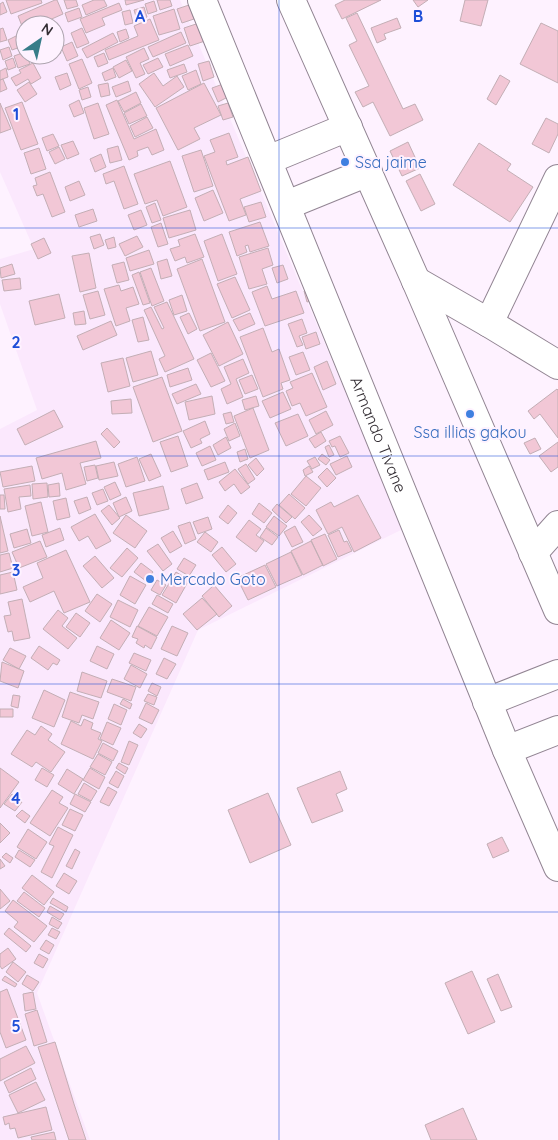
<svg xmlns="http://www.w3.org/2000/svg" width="558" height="1140" viewBox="0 0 558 1140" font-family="Quicksand,sans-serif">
  <rect width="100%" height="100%" fill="#fef2ff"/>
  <path fill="#fbe8fd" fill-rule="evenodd" d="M0,0H180L403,529L198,630L37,993L90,1140H0V429L37,410L0,304V259L34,249L0,172ZM25,25H55V55H25Z"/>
  <path fill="#f2c7d6" stroke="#c3aeb5" d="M6,0H41L42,3L11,14Z
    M55,0H57L63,14L38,25H25L24,31L18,16Z
    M64,0H76L78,6L67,9Z
    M94,0H104L107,6L86,15L82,5Z
    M125,0H144L126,5Z
    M157,0H170L172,6L160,10Z
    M345,0H381L342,19L335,5Z
    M413,0H428L418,7Z
    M465,0H488L481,26L460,21Z
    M154,1L157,11L148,14L145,4Z
    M3,2L7,12L0,15V4Z
    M119,3L122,10L102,18L105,25L86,33L80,19Z
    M189,5L194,19L182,23L177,9Z
    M144,7L147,17L137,20L134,10Z
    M79,8L82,17L68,22L65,13Z
    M174,9L180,29L159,35L153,16Z
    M130,10L133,23L125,25L122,12Z
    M357,13L403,109L415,104L423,120L390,136L373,102L363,107L355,92L369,86L349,45L357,41L346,18Z
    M397,18L401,28L384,34L386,39L377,43L371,28Z
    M150,19L159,40L109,60L105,50L138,36L134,26Z
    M199,23L205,41L190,46L184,28Z
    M541,23L558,31V83L520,64Z
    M3,28L7,40L0,42V29Z
    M82,28L89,43L77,48L71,33Z
    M126,29L129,38L120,42L117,32Z
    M181,32L186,43L153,57L148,47Z
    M113,33L118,42L87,58L82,49Z
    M18,35L23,46L12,50L8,40Z
    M72,42L78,56L67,61L61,47Z
    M55,43H57L61,53L55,55Z
    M188,45L193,56L170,66L165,54Z
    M9,47L12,56L3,60L0,50Z
    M144,48L149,59L140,63L145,74L136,78L126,57Z
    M25,52L30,64L18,68L14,56Z
    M104,53L108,63L98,67L94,57Z
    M13,58L16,67L8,70L5,61Z
    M158,58L163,67L148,74L143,65Z
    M82,59L92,83L79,89L69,64Z
    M126,60L132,71L119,78L113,67Z
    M209,61L214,77L203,81L198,64Z
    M33,63L41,78L31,84L28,79L16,86L11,78L21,73L19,70Z
    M184,64L187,72L170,78L167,70Z
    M6,68L8,77L0,80V71Z
    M113,68L116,77L105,81L102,73Z
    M196,70L201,84L188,90L182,76Z
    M67,73L71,85L60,90L55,77Z
    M154,73L163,86L177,76L184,87L155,107L139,84Z
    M500,75L510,81L496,105L487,99Z
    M3,79L7,89L0,92V80Z
    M128,81L131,91L116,97L112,87Z
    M29,82L37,94L25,102L17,90Z
    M108,83L110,95L101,97L98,85Z
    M204,83L221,115L194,128L200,139L178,150L156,108Z
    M223,84L228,97L218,102L212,88Z
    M88,87L91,97L82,100L79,90Z
    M136,92L141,103L124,112L118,101Z
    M79,100L84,113L74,117L69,105Z
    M117,100L134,139L156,129L164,150L152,155L148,147L137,151L138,156L129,160L106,105Z
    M22,102L38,144L21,150L5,108Z
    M0,103L11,129L0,133Z
    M98,103L109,134L94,139L84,108Z
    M228,103L233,117L223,120L218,106Z
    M141,104L147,116L129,124L124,113Z
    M147,117L153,128L135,137L130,126Z
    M546,118L558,124V134L549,153L532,144Z
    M229,133L238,157L226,161L227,165L248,157L261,191L240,199L246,215L229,221L204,156L215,152L210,140Z
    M53,134L59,146L47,151L42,138Z
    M73,141L79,154L67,159L61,145Z
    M408,142L420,168L402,176L390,151Z
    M479,143L511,164L507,170L533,187L510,222L453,185Z
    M118,146L122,160L110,163L107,149Z
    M59,147L65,159L55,164L49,152Z
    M39,148L46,169L31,174L24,153Z
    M201,150L213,186L194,192L182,156Z
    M101,154L106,167L95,172L90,159Z
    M170,161L187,207L163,216L157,200L145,204L134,174Z
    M124,166L138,204L124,209L114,181L106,184L103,174Z
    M50,172L65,212L52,217L43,194L37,196L33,186L37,185L35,178Z
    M420,174L435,204L421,211L406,181Z
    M79,181L85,195L70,201L65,187Z
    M213,190L223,213L204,221L195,198Z
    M261,202L266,217L249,222L244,207Z
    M155,203L161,220L152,223L146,207Z
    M93,209L97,221L79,227L75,215Z
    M141,210L147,225L134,230L128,215Z
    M190,210L196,230L169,238L163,218Z
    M260,222L269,246L250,252L248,245L245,246L247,252L237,256L229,232Z
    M161,223L168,244L158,247L151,227Z
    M100,234L104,245L94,249L90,237Z
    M195,234L204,257L187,263L185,257L175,261L170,249L180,246L178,240Z
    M222,234L237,274L218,281L204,241Z
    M137,236L143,247L125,256L119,244Z
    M114,237L116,247L108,249L105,240Z
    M44,238L51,253L38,259L31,244Z
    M268,248L273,265L262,269L267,284L249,289L239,257Z
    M149,250L154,264L130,271L126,258Z
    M89,253L96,288L80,292L72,256Z
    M167,259L172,276L161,279L157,262Z
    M202,259L225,322L200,331L177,269Z
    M124,262L129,280L117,283L112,265Z
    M12,264L15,274L1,278L0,268Z
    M283,265L288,279L277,283L272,268Z
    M151,268L164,301L152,306L140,272Z
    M139,272L150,303L143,305L132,275Z
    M235,277L250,310L232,318L217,284Z
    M20,278L21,289L4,291L2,280Z
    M119,285L121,291L133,287L139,304L126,308L130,321L116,326L104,289Z
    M267,286L272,299L296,291L304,313L265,326L252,292Z
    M318,288L320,299L307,302L304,291Z
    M98,291L105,315L90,319L83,295Z
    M59,294L65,318L35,325L29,301Z
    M182,295L187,311L174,315L169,300Z
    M167,302L194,359L165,372L159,359L165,356L144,310L151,307L162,329L164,328L154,307Z
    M84,311L86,324L75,325L73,313Z
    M189,313L197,329L188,334L180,317Z
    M250,313L255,324L239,331L233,320Z
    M143,317L149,340L138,342L132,320Z
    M302,319L307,333L299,336L303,345L297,347L288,324Z
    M111,321L117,335L83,350L77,336Z
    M228,322L243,354L219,366L203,335Z
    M263,328L272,352L279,349L290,380L281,383L283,389L263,397L240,337Z
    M316,332L320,344L306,349L302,337Z
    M151,351L158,375L133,382L126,358Z
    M303,352L310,370L296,375L289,357Z
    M211,353L225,381L211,387L197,360Z
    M123,358L130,386L108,392L101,363Z
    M243,359L249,373L236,379L243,397L227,404L221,389L231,384L224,367Z
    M327,361L336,384L323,390L314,367Z
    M188,368L192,380L170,387L167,375Z
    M312,373L327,407L306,416L300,403L292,406L286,391L293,388L290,382Z
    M252,375L258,389L245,394L239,380Z
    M162,377L182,431L153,442L133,387Z
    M196,384L201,394L177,404L172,394Z
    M557,389L558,390V438L540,414L534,419L528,411Z
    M283,392L291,409L270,418L262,401Z
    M212,396L215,414L189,420L185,402Z
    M256,396L259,406L245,410L242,400Z
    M131,399L132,413L112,414L111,401Z
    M253,408L269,450L250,458L234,416Z
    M54,410L63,427L25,445L17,429Z
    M326,411L333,425L316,434L309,420Z
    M231,412L234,422L226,424L223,414Z
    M298,414L308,436L286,446L275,423Z
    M205,421L210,434L200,439L202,443L191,448L183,431Z
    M235,423L240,436L229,441L224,429Z
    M107,428L120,442L114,448L101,434Z
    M321,432L326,441L315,448L309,439Z
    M178,436L188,466L171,472L160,442Z
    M340,436L349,453L340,457L335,446L332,447L329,441Z
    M226,437L231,448L218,455L213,445Z
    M535,438L541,449L530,454L524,443Z
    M96,441L101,458L80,463L86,484L66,490L62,473L42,479L36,458Z
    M558,442V467L551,472L539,456Z
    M329,445L334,455L329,457L325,447Z
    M210,446L216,460L202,466L196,453Z
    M245,449L248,459L240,462L237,452Z
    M151,454L161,476L149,481L139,459Z
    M322,454L330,460L326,465L318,459Z
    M347,456L352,467L336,475L330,464Z
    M137,457L145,481L126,487L118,464Z
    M315,457L320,465L312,469L307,461Z
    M256,458L264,469L257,476L248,465Z
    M114,462L118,476L99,480L96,466Z
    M225,462L229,472L208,480L204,470Z
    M246,464L255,479L248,484L238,469Z
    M95,465L98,478L87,481L84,467Z
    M32,466L35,481L3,487L0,472Z
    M309,466L313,472L305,476L303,470Z
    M327,468L336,478L327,487L318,477Z
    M235,469L250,487L241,494L234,484L225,491L219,482Z
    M306,476L321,488L306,506L291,494Z
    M115,482L121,495L110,500L104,487Z
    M47,483L48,497L33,499L32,484Z
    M59,483L60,496L49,497L48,485Z
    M197,483L203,498L186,504L181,489Z
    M30,485L31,496L19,497L21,509L8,512L4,489Z
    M163,486L169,509L139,516L133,493Z
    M103,489L108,501L97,505L92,493Z
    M289,494L305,508L295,519L279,505Z
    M0,495H4L5,509H0Z
    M358,495L381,538L354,552L342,527L328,534L316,510L331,502L334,507Z
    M87,497L91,509L79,514L74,501Z
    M126,497L132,511L119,517L113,503Z
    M66,498L70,517L57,520L53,501Z
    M41,502L48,532L32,536L25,506Z
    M259,503L272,513L264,523L252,514Z
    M277,504L292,517L286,523L272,510Z
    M109,505L120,518L112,525L101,511Z
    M228,505L237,513L228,524L219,517Z
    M95,514L111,541L96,549L88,536L79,541L71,527Z
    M126,515L147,531L135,548L113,533Z
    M309,515L322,529L313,536L301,522Z
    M0,516L8,551L0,553Z
    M274,516L287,526L279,536L266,527Z
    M208,517L212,529L198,534L193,522Z
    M249,520L261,529L256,535L264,541L256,552L236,537Z
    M190,522L196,539L185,544L178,526Z
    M295,526L303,542L292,547L284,532Z
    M60,528L64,540L46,547L42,535Z
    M266,528L278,537L272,545L260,537Z
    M27,529L31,543L14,548L10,534Z
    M339,530L344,542L347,541L352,551L338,557L328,535Z
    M173,531L182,546L170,553L161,538Z
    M205,532L218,542L211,552L197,542Z
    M325,534L337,559L323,566L311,540Z
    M40,541L47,557L19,568L12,552Z
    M311,541L323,565L303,575L291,551Z
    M158,544L172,564L163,571L147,551Z
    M222,547L236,564L226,572L212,555Z
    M127,548L138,558L122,577L110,568Z
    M66,550L90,602L64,613L54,591L30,602L23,587L43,578L37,563Z
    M291,552L302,575L277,586L266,564Z
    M9,553L13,568L0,572V555Z
    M95,556L114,578L102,588L83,566Z
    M184,558L196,565L189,576L177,569Z
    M141,563L153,572L146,581L134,572Z
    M265,565L276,587L248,600L237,578Z
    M13,572L17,590L0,594V575Z
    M176,572L189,580L176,603L162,595Z
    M130,576L146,585L135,604L120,595Z
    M157,580L166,585L160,595L151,590Z
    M214,585L232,606L219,617L202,596Z
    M97,594L112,604L100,622L85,611Z
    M157,595L173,604L168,613L152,604Z
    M202,598L217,614L197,630L183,614Z
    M22,599L30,638L14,641L12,631L8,632L4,616L11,615L8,602Z
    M118,600L138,610L130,627L110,617Z
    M149,607L168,617L157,636L138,626Z
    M58,610L68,618L62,626L77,638L68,649L43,629Z
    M76,613L90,623L80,637L66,627Z
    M111,620L130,633L119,650L100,638Z
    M137,626L157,637L151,649L145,645L144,648L136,643L138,639L132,637Z
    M172,626L188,633L177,656L161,649Z
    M39,646L60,660L57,665L53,663L48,670L31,658Z
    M97,646L114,654L107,669L90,661Z
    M10,648L26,656L19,669L3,660Z
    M134,653L151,660L146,671L129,663Z
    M164,658L176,664L167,679L156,674Z
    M2,662L24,671L18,688L0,681Z
    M131,665L147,674L140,688L124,679Z
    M82,672L107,681L101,698L77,691Z
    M112,679L136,687L131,701L107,692Z
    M152,683L161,687L157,696L148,691Z
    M44,690L65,700L54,727L32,718Z
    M70,692L99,702L93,719L82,715L79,723L62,717Z
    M148,694L157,697L154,705L144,701Z
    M13,695L20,696L18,708L11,706Z
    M123,699L132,704L130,709L120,704Z
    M146,703L159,710L152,724L139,718Z
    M114,704L127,710L121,725L108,719Z
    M0,709H13V717H0Z
    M84,719L93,723L91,729L101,733L98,739L102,741L93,759L61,744L71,721L81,726Z
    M107,722L121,728L113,745L100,739Z
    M139,724L147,729L141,738L133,733Z
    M41,726L52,734L48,740L65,752L51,772L36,762L32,767L11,754L27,730L35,735Z
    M129,741L138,745L129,765L121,762Z
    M103,743L118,751L113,761L98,753Z
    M98,754L112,762L105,775L90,767Z
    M119,763L128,768L125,774L116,768Z
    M0,768L19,782L0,808Z
    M42,768L54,775L47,787L35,780Z
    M90,768L105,777L99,789L83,780Z
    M67,769L83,779L74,794L58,784Z
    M116,771L124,776L118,788L109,783Z
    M340,771L347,789L336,794L343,811L312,823L297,788Z
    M84,783L97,791L91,801L78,794Z
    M108,787L117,792L109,806L100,802Z
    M52,790L63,797L59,803L68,808L50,836L30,823Z
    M268,793L291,845L250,863L228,810Z
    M12,794L22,802L15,811L4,804Z
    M75,794L91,802L85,812L70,804Z
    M70,809L83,815L75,831L62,825Z
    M22,810L30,816L25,823L16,816Z
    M0,823L10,833L0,843Z
    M58,827L73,835L52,878L41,872L54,846L49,844Z
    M28,829L47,842L36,859L17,847Z
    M502,837L509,851L493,858L487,844Z
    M75,849L80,852L72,869L66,866Z
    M19,850L35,860L30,867L15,857Z
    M6,853L13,858L10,863L2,857Z
    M0,859L5,866L0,869Z
    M64,873L77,881L69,894L56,886Z
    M32,875L54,892L44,905L22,888Z
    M0,889L10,901L0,909Z
    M24,892L45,908L39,917L17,901Z
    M53,898L68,907L66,912L50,903Z
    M13,900L47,926L34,942L14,927L18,922L5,911Z
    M50,906L64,914L60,920L47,912Z
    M52,917L62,923L58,929L49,924Z
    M9,928L31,946L26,952L4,934Z
    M52,928L60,932L56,939L48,935Z
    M46,940L54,945L49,954L40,949Z
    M8,948L16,959L2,969L0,966V954Z
    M39,954L48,959L43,968L34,963Z
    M13,962L26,972L18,982L6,972Z
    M472,971L495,1022L468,1034L445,983Z
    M498,974L512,1007L501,1011L487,979Z
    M27,975L39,982L33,991L22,984Z
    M5,976L17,984L15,987L2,980Z
    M7,989L26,1040L6,1048L0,1032V992Z
    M33,992L36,1009L25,1011L23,994Z
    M37,1010L47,1042L34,1046L25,1014Z
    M55,1042L74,1104L86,1140H69L38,1047Z
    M26,1046L35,1063L0,1081V1059Z
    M31,1068L36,1079L9,1093L4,1082Z
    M36,1082L45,1100L18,1113L9,1095Z
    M46,1107L52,1130L18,1138L15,1128L10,1129L9,1123L5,1125L3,1117Z
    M463,1108L477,1140H431L425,1125Z
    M54,1132L56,1140H32L31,1137Z"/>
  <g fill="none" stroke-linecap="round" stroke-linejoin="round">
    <g stroke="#928593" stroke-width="30">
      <g id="minor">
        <path id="s1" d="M202,0L507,750L558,867"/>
        <path d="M291,0L416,281L558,610"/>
        <path d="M268,160L348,127"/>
        <path d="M287,205L368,172"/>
        <path d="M416,281L489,323L558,365"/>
        <path d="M489,323L558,179"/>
        <path d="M533,553L558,525"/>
        <path d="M487,702L558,674"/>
        <path d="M507,750L558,730"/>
      </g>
    </g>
    <use href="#minor" stroke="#fff" stroke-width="28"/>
  </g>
  <path fill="none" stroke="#1d4ed8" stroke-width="1" stroke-opacity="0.55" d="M279,0V1140M0,228H558M0,456H558M0,684H558M0,912H558"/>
  <g fill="#3f7fe0" stroke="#fef2ff" stroke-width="2">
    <circle cx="345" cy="162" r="5"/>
    <circle cx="470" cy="414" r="5"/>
    <circle cx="150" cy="579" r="5"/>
  </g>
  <g text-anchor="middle" stroke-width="4" stroke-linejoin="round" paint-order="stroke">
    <g font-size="16" fill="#366cbe" stroke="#fef2ff" text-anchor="start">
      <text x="355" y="168">Ssa jaime</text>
      <text x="470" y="438" text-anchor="middle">Ssa illias gakou</text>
      <text x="160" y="585">Mercado Goto</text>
    </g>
    <g font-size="16" fill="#342e34" stroke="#fef2ff">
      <text dy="6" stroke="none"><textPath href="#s1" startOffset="469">Armando Tivane</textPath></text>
    </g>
  </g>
  <g font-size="16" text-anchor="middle" font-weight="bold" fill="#1d4ed8" stroke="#fef2ff" stroke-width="4" stroke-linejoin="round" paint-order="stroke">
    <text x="140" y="22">A</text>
    <text x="418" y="22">B</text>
    <text x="16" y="120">1</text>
    <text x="16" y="348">2</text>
    <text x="16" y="576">3</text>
    <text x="16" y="804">4</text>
    <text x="16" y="1032">5</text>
  </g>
  <g transform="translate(40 40) rotate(34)"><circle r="24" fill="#fef2ff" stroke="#ada4ae"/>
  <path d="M0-4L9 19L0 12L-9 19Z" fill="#377d89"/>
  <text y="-8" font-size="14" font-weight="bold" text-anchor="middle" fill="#342e34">N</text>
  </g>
</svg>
